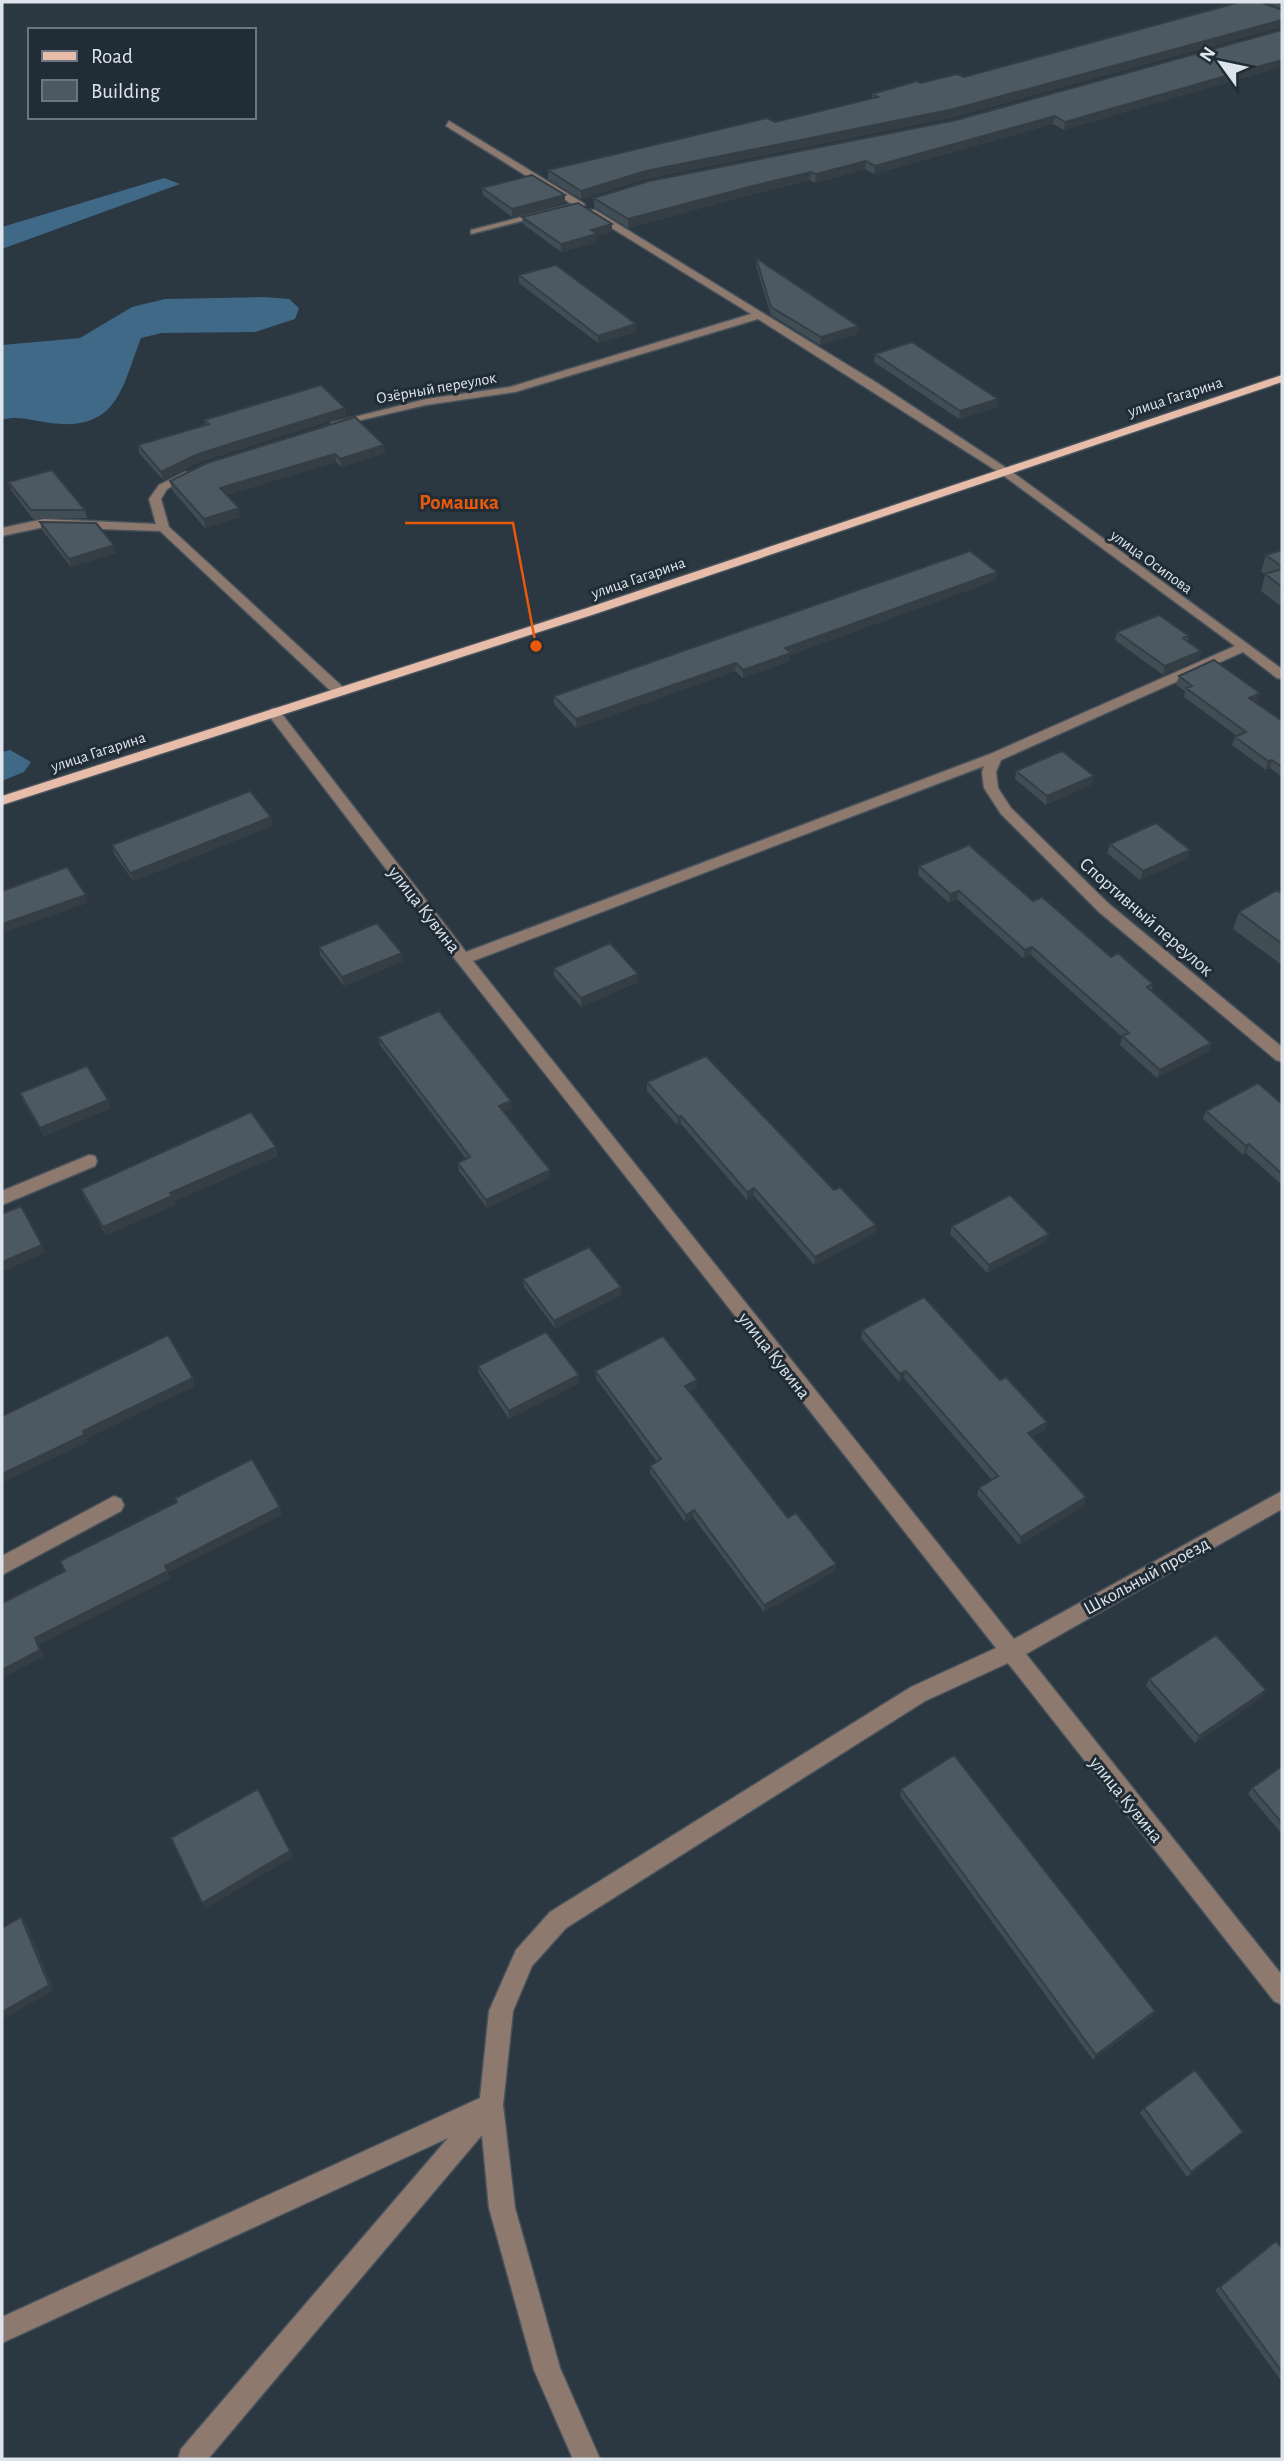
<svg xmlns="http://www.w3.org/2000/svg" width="1284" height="2461" viewBox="0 0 1284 2461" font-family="'Alegreya Sans',sans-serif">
  <rect width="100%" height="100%" fill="#2b3741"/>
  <path fill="#406887" d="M164,178L180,184L2,249V227Z
    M263,297L289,299L299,308L295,319L255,332L162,333L141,338C122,387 118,432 50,423C34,421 17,415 2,420V345L80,338L132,307L165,299Z
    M10,750L31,762L24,772L2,781V752Z"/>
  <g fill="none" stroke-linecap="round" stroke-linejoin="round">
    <g stroke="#47535c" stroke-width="3">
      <path id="minor" d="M449,121L583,203L585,205L471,234V230L572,204L446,126Z
        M589,210H595L877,383L1008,469L1282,669V679L1277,678L1243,652L1001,760L996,772L998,788L1011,808L1109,904L1282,1047V1062L1276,1060L1099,912L1001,814L984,788L982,772L984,766L473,961L1014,1639L1282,1491V1509L1026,1654L1282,1975V2005L1274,2001L1008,1663L925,1701L566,1928L532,1966L513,2011L503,2105L515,2208L560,2368L600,2459H573L534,2370L489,2208L482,2135L208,2459H178L181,2449L448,2138L2,2343V2317L480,2098L489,2011L516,1950L550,1912L911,1687L996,1648L458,963L266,712L273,708L278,709L466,952L990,754L1235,646L1000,473L758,319L515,392L426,405L331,427V423L426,399L510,387L751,314L589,214Z
        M185,472L195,474L167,489L161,499L169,527L345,689V695H335L160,531L44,527L2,536V528L44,519L156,524L149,499L159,485Z
        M89,1155L95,1156L97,1161L95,1166L2,1205V1191Z
        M114,1496L121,1499L124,1505L121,1511L2,1575V1556Z"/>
    </g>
    <g stroke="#47535c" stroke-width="3">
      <path id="major" d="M1282,375V382L595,614L2,805V796L587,608Z"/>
    </g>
    <use href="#minor" fill="#8e796f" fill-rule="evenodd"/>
    <use href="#major" fill="#e7bca8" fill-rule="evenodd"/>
  </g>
  <path fill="#414d55" d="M1265,2H1282V9Z
    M1282,10V28L1281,27L953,117L645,179L581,199L548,179V170L775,122L872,98V94L921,83L964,77Z
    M1282,30L1064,130L1053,124L874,174L865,169L815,183L810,180L749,195L628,228L594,207V198L956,120Z
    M482,188L565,195V203L512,217L483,195Z
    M522,217L612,232L597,236V242L561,252L523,224Z
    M756,258L858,326L857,334L820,345L771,315L756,266Z
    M519,275L636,324V332L598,343L519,283Z
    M875,354L997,407L959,419L874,362Z
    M346,416L199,462L163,480L139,453L138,445L205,425L204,420Z
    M384,445L385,453L341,467L336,462L226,495L240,517L205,528L172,490L170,481Z
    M8,482L85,510L87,518L33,519L11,490Z
    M40,522L116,553L71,567L42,530Z
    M1282,550V607L1261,591L1265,575L1261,571L1266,555Z
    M997,572L996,580L790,655V661L743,678L735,671L576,728L554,704V696Z
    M1117,632L1189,636L1188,641L1201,651L1199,659L1163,675L1115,640Z
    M1179,676L1258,701L1256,702L1282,721V777L1270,768L1266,770L1232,745L1235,737L1237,736L1184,697L1185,691L1176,685Z
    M1016,771L1094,776L1092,784L1046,805L1015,779Z
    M271,817L272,826L133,881L114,854L112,845Z
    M1110,844L1188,858L1140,880L1107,853Z
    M919,866L1033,901L1111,957L1153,984L1151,991L1211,1043L1209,1051L1157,1078L1120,1045L1122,1037L1031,955L1023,958L957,899L949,903L918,875Z
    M1282,894V965L1233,929L1239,912Z
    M319,947L403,961L344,986L320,955Z
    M554,968L638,974V982L581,1007L554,976Z
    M378,1037L512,1109L504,1112L550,1170V1178L487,1208L459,1171L458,1163L466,1159L380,1045Z
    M647,1082L834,1190L876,1225L875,1233L814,1265L754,1196L747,1200L681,1124L677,1125L647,1091Z
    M20,1093L111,1108L44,1136L23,1101Z
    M1282,1104V1185L1246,1153L1243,1155L1203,1119L1206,1111Z
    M276,1147L277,1156L174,1201L175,1205L106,1235L84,1197L81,1189Z
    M952,1226L1046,1242L987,1273L950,1234Z
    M523,1279L621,1295L555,1328L524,1287Z
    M862,1330L1000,1380L1047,1422L1045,1430L1032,1437L1086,1497L1084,1505L1019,1545L977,1495L979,1488L992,1480L904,1378L899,1382L861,1338Z
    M478,1366L579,1383L509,1419L479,1374Z
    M595,1371L697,1387L690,1391L788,1518L836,1564L835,1571L764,1612L693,1517L685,1522L650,1473V1466L657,1462L596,1378Z
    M1149,1679L1266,1690L1262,1697L1195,1743L1146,1686Z
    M1282,1766V1834L1248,1794L1252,1788Z
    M901,1789L1155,2011L1152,2016L1093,2060L900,1796Z
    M1144,2108L1238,2136L1187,2177L1140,2113Z
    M1276,2241L1282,2248V2382L1215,2290Z"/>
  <path fill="#353e45" d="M1282,20L1281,27L953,117L645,179L581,199V191L646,171Z
    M1282,60V67L1064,130L1065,122Z
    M1055,116L1053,124L874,174L875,166Z
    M866,161L865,169L815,183L816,174Z
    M811,172L810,180L749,195L628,228V219L749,187Z
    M565,195V203L512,217V209Z
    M612,224V232L597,236V242L561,252V244L591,230Z
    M636,324V332L598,343V336Z
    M858,326L857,334L820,345L821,337Z
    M998,399L997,407L959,419L960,411Z
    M345,408L346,416L199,462L163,480L161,472L198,454Z
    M384,445L385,453L341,467L340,459Z
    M335,454L336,462L222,497L220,488Z
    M239,508L240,517L205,528L204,519Z
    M114,545L116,553L71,567L69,559Z
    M997,572L996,580L790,655V661L743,678V670L785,648Z
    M1201,651L1199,659L1163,675L1165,666Z
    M736,663L735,671L576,728V719Z
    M1260,693L1258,701L1247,706L1249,698Z
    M1272,760L1270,768L1266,770L1268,761Z
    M1094,776L1092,784L1046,805L1047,796Z
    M271,817L272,826L133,881L130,873Z
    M1190,850L1188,858L1140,880L1143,871Z
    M959,891L957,899L949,903L950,894Z
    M86,895L88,903L2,933V924Z
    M1032,947L1031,955L1023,958L1025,950Z
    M402,953L403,961L344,986L342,977Z
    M638,974V982L581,1007V998Z
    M1211,1043L1209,1051L1157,1078L1160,1070Z
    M108,1100L111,1108L44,1136L40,1128Z
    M511,1101L512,1109L500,1114L499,1106Z
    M681,1116V1124L677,1125L678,1117Z
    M1249,1144L1246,1153L1243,1155L1246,1146Z
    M276,1147L277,1156L174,1201L175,1205L106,1235L103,1227L170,1193Z
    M550,1170V1178L487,1208L486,1200Z
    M754,1188V1196L747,1200V1192Z
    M876,1225L875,1233L814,1265L815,1257Z
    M1049,1234L1046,1242L987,1273L989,1265Z
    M42,1245L45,1253L2,1272V1262Z
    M621,1287V1295L555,1328L554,1321Z
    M906,1371L904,1378L899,1382L900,1374Z
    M579,1375V1383L509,1419V1411Z
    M193,1378L195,1386L86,1439L88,1442L2,1483V1474L83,1431Z
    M697,1380V1387L685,1393V1386Z
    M1047,1422L1045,1430L1026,1441L1028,1433Z
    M1086,1497L1084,1505L1019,1545L1021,1537Z
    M280,1507L282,1515L168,1573L171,1578L39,1645L44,1657L2,1678V1670L35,1638L165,1566Z
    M694,1510L693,1517L685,1522L686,1515Z
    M836,1564L835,1571L764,1612V1605Z
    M1266,1690L1262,1697L1195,1743L1199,1736Z
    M290,1851L293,1857L205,1909L202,1903Z
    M21,1917L26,1922L54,1990L2,2020V2012Z
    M1155,2011L1152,2016L1093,2060L1096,2055Z"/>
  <path fill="#4c5963" stroke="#353e45" stroke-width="2" d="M1240,2H1260L1282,10V20L954,109L646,171L581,191L548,170L767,118L775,122L878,97L872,94L917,81L921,83L957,74L964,77Z
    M1282,30V60L1065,122L1055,116L875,166L866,161L816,174L811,172L749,187L628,219L594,198L649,181L956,120Z
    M532,175L565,195L512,209L482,188Z
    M578,203L612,224L591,230L597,234L561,244L522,217Z
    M756,258L858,326L821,337L771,307Z
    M556,265L636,324L598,336L519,275Z
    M912,342L998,399L960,411L875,354Z
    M321,385L345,408L198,454L161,472L138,445L209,424L204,420Z
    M355,417L384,445L340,459L335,454L220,488L239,508L204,519L170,481L207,463Z
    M52,470L85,510H31L8,482Z
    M40,522L96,523L114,545L69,559Z
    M1282,550V567L1266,555Z
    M970,551L997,572L785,648L791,653L743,670L736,663L576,719L554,696Z
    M1282,569V587L1265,574Z
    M1159,615L1189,636L1183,638L1201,651L1165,666L1117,632Z
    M1214,660L1260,693L1249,698L1282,721V767L1272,760L1268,761L1235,737L1246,732L1186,688L1192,686L1179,676Z
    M1062,751L1094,776L1047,796L1016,771Z
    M250,791L271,817L130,873L112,845Z
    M1156,823L1190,850L1143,871L1110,844Z
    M969,845L1033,901L1042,897L1111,957L1118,953L1153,984L1147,987L1211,1043L1160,1070L1122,1036L1129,1033L1032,947L1025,950L959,891L950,894L919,866Z
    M67,867L86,895L2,924V891Z
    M1277,890L1282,894V944L1239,912Z
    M377,923L402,953L342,977L319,947Z
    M610,943L638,974L581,998L554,968Z
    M439,1011L511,1101L499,1106L550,1170L486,1200L458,1163L470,1157L378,1037Z
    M706,1056L834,1190L840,1187L876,1225L815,1257L754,1188L747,1192L681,1116L678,1117L647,1082Z
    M87,1066L108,1100L40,1128L20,1093Z
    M1258,1083L1282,1104V1174L1249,1144L1246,1146L1206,1111Z
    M251,1112L276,1147L170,1193L172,1196L103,1227L81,1189Z
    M1010,1195L1049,1234L989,1265L952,1226Z
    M21,1206L42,1245L2,1262V1214Z
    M589,1247L621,1287L554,1321L523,1279Z
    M924,1297L1000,1380L1006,1377L1047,1422L1028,1433L1086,1497L1021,1537L979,1488L998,1476L906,1371L900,1374L862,1330Z
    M546,1332L579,1375L509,1411L478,1366Z
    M168,1335L193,1378L83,1431L84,1435L2,1474V1416Z
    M663,1336L697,1380L685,1386L788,1518L796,1513L836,1564L764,1605L694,1510L686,1515L650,1466L661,1459L595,1371Z
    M252,1459L280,1507L165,1566L168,1571L35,1638L40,1650L2,1670V1603L65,1571L60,1561L177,1502L175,1498Z
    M1216,1635L1266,1690L1199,1736L1149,1679Z
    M954,1755L1155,2011L1096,2055L901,1789Z
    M1282,1766V1823L1252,1788Z
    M258,1789L290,1851L202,1903L171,1838Z
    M21,1917L49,1985L2,2012V1928Z
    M1195,2070L1243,2132L1191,2172L1144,2108Z
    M1276,2241L1282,2248V2372L1220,2287Z"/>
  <g text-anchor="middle" stroke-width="6" stroke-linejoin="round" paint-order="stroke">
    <g font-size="16" fill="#dde4eb" stroke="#212d36">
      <text transform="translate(436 387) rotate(-10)" y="6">Озёрный переулок</text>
      <text transform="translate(1175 396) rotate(-18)" y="6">улица Гагарина</text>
      <text transform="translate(1152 561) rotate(36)" y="6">улица Осипова</text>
      <text transform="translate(638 577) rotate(-19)" y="6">улица Гагарина</text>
      <text transform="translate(98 751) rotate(-18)" y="6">улица Гагарина</text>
    </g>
    <g font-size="19" fill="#dde4eb" stroke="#212d36">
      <text transform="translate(425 909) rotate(52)" y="7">улица Кувина</text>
      <text transform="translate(1147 916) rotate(41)" y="7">Спортивный переулок</text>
      <text transform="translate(775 1355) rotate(52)" y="7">улица Кувина</text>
      <text transform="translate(1146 1575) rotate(-29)" y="7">Школьный проезд</text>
      <text transform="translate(1127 1799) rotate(51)" y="7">улица Кувина</text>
    </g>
  </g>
  <path fill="none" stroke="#e8590c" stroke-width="2.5" d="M536 646L513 523H405"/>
  <circle fill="#e8590c" stroke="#212d36" stroke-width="2.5" cx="536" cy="646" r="7"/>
  <g font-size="21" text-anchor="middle" font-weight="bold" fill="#e8590c" stroke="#212d36" stroke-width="6" stroke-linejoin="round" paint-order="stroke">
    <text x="459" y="509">Ромашка</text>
  </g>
  <rect width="1284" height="2461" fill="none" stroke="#dde4eb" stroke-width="7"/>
  <rect x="28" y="28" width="228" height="91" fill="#212d36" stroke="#6c767e" stroke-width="2"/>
  <rect x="42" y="51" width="35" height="10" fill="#e7bca8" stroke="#6c767e" stroke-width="2"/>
  <text x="91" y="63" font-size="21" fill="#dde4eb">Road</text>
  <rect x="42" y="80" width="35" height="21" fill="#4c5963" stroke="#6c767e" stroke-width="2"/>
  <text x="91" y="98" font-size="21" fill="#dde4eb">Building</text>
  <g transform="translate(1221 63) rotate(303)" stroke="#212d36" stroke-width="5" paint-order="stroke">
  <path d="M0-5L12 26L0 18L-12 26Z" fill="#dde4eb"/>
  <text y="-10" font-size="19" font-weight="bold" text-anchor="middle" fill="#dde4eb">N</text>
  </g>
</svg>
